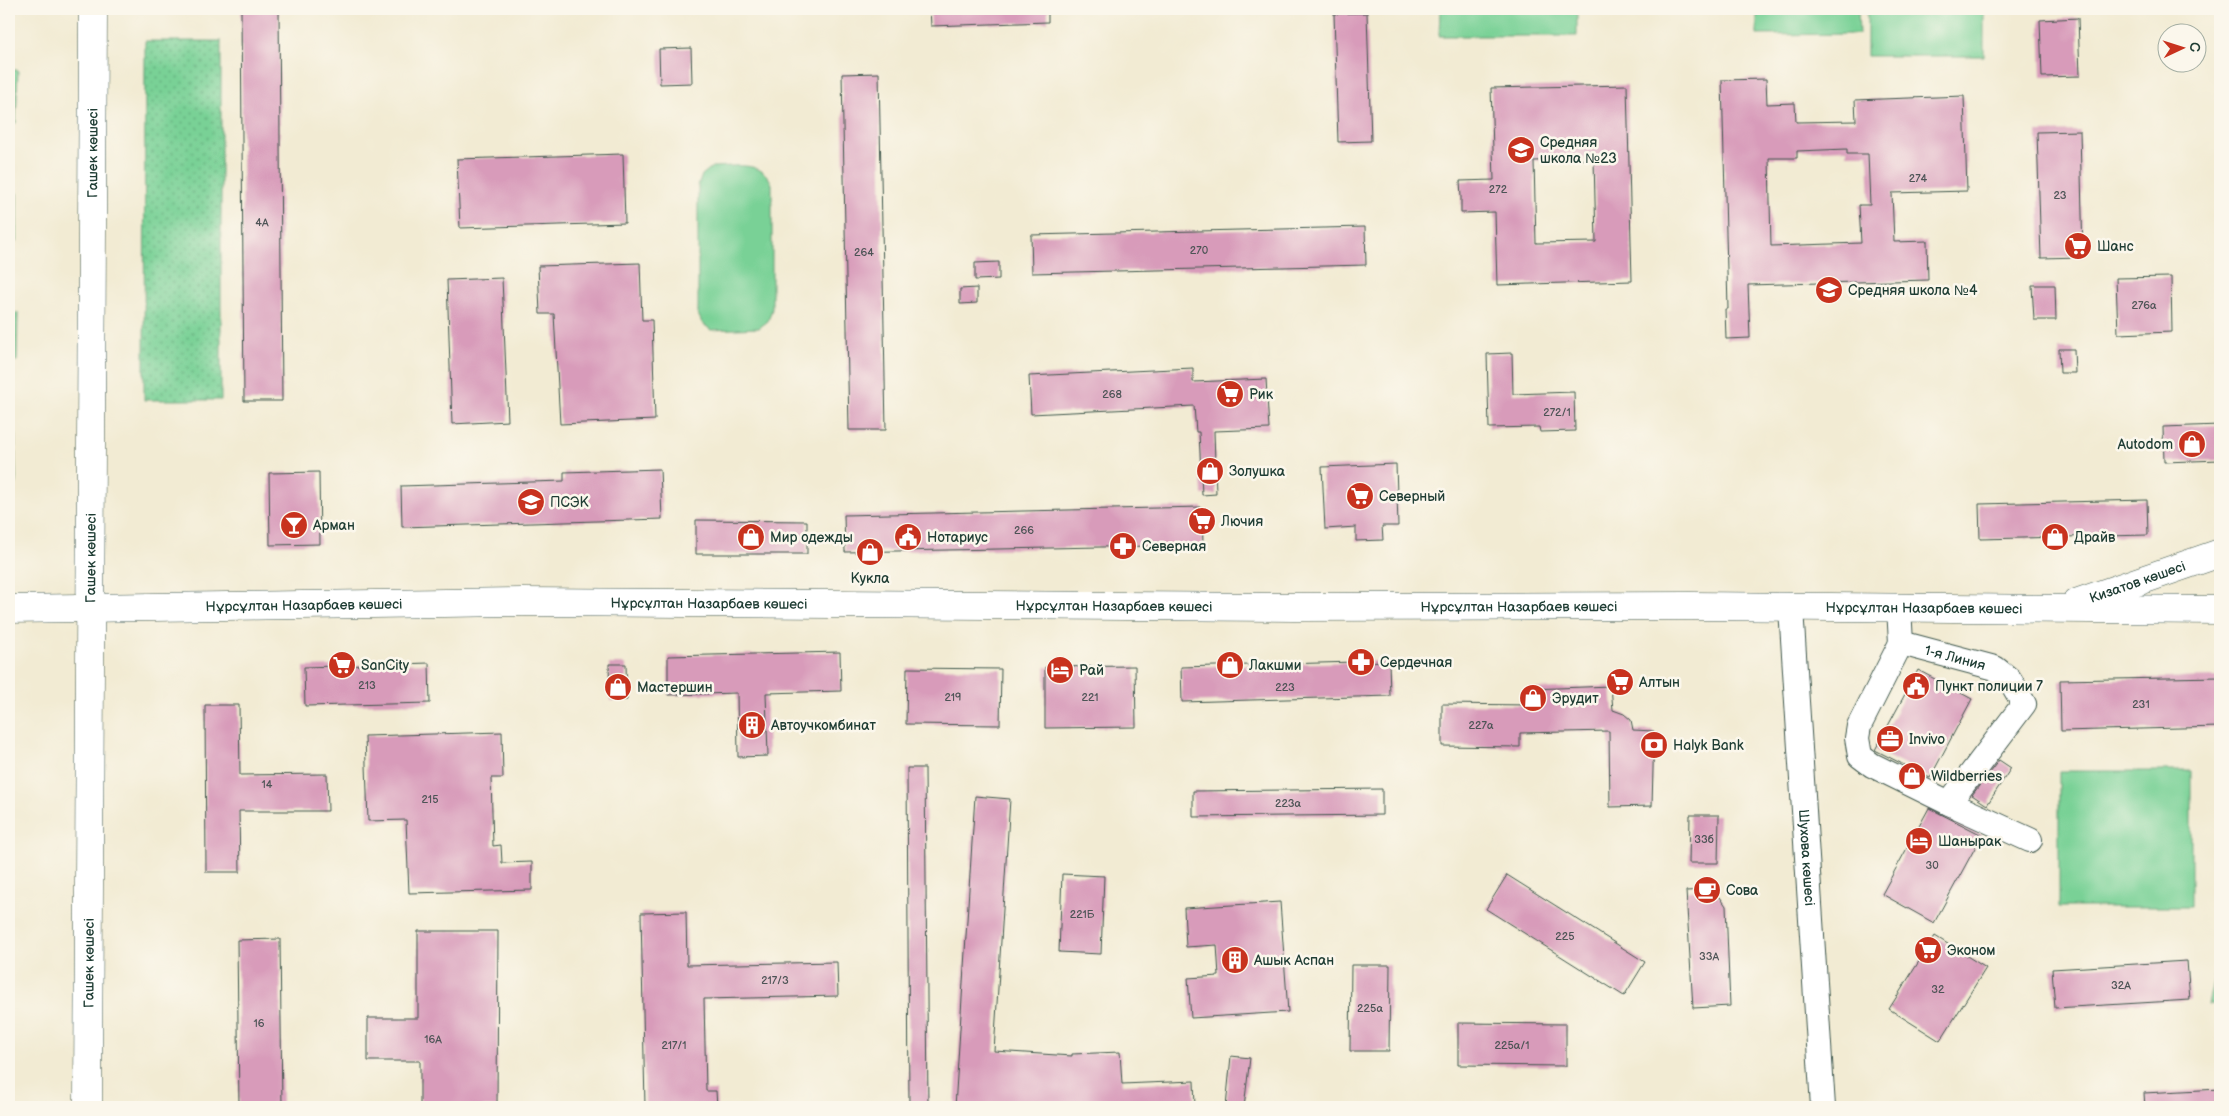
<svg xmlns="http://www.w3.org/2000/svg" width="2229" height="1116" viewBox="0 0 2229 1116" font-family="'Balsamiq Sans',sans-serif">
  <defs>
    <pattern id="wetland-marsh" width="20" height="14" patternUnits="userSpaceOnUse" patternTransform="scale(1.25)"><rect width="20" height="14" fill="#79d196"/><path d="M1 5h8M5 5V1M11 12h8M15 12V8" fill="none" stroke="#63ab7b"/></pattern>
    <pattern id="park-dots" width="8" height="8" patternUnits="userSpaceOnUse" patternTransform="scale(1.25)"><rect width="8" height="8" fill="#79d196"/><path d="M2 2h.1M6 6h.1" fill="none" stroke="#63ab7b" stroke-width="1.8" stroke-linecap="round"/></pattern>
  </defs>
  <rect width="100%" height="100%" fill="#fbf7ec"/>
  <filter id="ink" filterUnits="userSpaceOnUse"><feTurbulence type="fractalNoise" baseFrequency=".02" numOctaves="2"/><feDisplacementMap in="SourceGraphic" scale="10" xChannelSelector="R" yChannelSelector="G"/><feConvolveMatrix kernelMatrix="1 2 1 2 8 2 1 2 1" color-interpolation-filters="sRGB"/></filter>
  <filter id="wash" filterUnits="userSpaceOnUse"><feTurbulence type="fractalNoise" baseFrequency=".0096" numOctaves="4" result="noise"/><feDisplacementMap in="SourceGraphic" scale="20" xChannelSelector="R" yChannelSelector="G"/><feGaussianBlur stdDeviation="1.12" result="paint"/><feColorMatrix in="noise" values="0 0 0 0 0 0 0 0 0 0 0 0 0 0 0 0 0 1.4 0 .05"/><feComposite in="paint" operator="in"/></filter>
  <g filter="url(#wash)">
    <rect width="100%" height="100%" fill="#f2ebd3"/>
    <path fill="#79d196" stroke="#4c8765" d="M1440,9H1577V36H1439Z
      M1757,9H1858L1859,34L1757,35Z
      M1867,9H1984V56H1867Z
      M712,167C735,167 761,159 772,184V309L768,321L759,328L711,330L702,323L698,314V186L702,175Z
      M2059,771H2191V907H2059Z"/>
    <path fill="url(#wetland-marsh)" stroke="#4c8765" d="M2218,957H2220V1006L2208,1005Z"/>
    <path fill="url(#park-dots)" stroke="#4c8765" d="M145,41H221V400H144Z
      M9,70H18L16,123H9Z
      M9,193H17V241H9Z
      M9,313H18L17,361H9Z
      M9,435H15L16,484H9Z"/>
    <g id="blocks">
      <path fill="#d89bba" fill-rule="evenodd" d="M241,9H279L282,401H244Z
        M930,9H1048V22L931,26Z
        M1367,13L1371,141L1338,142L1334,14Z
        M2078,18L2080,76L2042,77L2040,20Z
        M691,48L692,83L660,84L659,49Z
        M879,73L886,430H849L842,74Z
        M1766,79L1767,104L1795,103L1796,122L1856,121L1855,100L1964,96L1967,191L1892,193L1894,242L1927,241L1928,280L1748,285L1750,338L1726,339L1725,309H1728L1722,80ZM1847,149V154H1868L1870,205H1859L1861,243L1771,246L1769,158H1797V151Z
        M1627,85L1632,281L1497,285L1495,212L1461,213V197L1460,181L1494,180L1491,88ZM1594,159L1596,242L1536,243L1534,161Z
        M2080,131L2083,257L2041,258L2037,132Z
        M623,154L625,223L460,228L457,159Z
        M1365,227L1366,265L1032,273L1031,235Z
        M999,262V279L975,280V263Z
        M640,263L642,320H652L655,420L560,424L554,314H540L538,266Z
        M2171,277L2172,332L2118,334L2116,278Z
        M502,278L508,421L452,424L447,280Z
        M2032,285H2055L2056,320H2034Z
        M977,288V303L960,304V289Z
        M2059,349H2074L2075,373H2060Z
        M1512,353L1513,394L1574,392L1575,431L1540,432L1539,427L1489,428L1487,354Z
        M1193,368V382L1266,379L1269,429L1214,431L1216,494L1202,495L1199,432H1196L1194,406L1031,414L1029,376Z
        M2220,425V460L2164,462L2163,427Z
        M1396,464L1398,526H1382L1383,540L1356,541V527L1325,529L1322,467Z
        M660,469L662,519L402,527L401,486L564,481V472Z
        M319,472L320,544L270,545L269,473Z
        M2147,500L2148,535L1980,539L1979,504Z
        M1202,507L1203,545L845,552L844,515Z
        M696,520L807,521V554H696Z
        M840,652L841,691L766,693L768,756L738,757L737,693L668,695V656Z
        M1389,661L1390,696L1182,702L1181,667Z
        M429,663L430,703L305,706L304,667Z
        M609,664H626L627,700L610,701Z
        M1135,666L1136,727L1045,728V667Z
        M907,668L1001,669L1000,725L906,724Z
        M1918,670L1972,699L1930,778L1875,750Z
        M2220,677V727L2061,731L2060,680Z
        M1611,686L1613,710L1624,714L1631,720L1633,730L1654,731L1652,806L1610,807L1609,731L1520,733V747L1442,746V704L1530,705L1531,689Z
        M205,705H239L240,775L327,774L328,811H239L240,872H206Z
        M502,732L503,778H491L493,846L501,845L502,863L532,862V890L409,893L406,820L368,821L365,736Z
        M1999,760L2011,768L1987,805L1972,795Z
        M907,768H925L928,1107H909Z
        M1382,789V815L1193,817V791Z
        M975,796L1010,799L994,1051L1072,1056V1054L1120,1052L1122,1084L1194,1081L1195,1107H955Z
        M1929,808L1982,835L1934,923L1882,894Z
        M1690,815H1719L1718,863H1689Z
        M1062,874L1104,876L1101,954L1059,952Z
        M1507,875L1645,962L1624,996L1486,909Z
        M1707,890L1720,897L1726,906L1730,1006L1693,1008L1686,891Z
        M1280,902L1288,1012L1191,1018L1188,978L1219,976L1217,945L1186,947L1184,908Z
        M686,912L687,965L837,962L838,996L704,999L706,1091H716L717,1107H645L641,913Z
        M418,931H498L497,1107H420V1061H368V1018H418Z
        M1935,936L1986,968L1940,1041L1889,1009Z
        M280,939L282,1107H239L237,940Z
        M2187,961L2190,1000L2055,1008L2052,969Z
        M1351,965H1390L1389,1051H1350Z
        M1458,1023L1566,1024V1066L1458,1065Z
        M1231,1056L1250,1058L1244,1107H1226Z
        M2220,1089V1107H2145L2144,1093Z"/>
    </g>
  </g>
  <g filter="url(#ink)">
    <use href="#blocks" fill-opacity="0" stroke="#3f574c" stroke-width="1"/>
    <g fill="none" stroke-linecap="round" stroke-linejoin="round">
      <g stroke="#3f574c" stroke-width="26">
        <g id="minor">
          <path id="s1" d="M1899,607L1901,643L1995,668L2010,680L2024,704L1949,803"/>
          <path id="s2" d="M1791,608L1823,1107"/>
          <path d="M1901,643L1859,726L1857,738L1860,756L1872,765L1949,803L2030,840"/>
        </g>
      </g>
      <g stroke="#3f574c" stroke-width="29">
        <g id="major">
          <path id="s3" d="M2076,603L2220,553"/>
          <path id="s4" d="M9,609L522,602L1294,607L1691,606L2220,610"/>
          <path id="s5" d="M88,1107L93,9"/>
        </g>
      </g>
      <use href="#minor" stroke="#fff" stroke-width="24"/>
      <use href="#major" stroke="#fff" stroke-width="28"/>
    </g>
  </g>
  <defs>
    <g id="school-disc" transform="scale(1.4375)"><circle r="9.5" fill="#c8321e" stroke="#fbf7ec"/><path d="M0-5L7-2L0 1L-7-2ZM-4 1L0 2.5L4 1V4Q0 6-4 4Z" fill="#fff"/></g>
    <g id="supermarket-disc" transform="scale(1.4375)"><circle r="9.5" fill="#c8321e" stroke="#fbf7ec"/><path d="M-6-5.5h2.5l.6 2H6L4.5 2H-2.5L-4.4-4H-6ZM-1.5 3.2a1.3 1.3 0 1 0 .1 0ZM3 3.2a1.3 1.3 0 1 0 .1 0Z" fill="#fff"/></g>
    <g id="shop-disc" transform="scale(1.4375)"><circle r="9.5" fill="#c8321e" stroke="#fbf7ec"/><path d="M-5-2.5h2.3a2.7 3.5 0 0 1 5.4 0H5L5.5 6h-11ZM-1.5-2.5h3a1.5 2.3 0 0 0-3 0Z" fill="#fff"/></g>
    <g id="university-disc" transform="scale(1.4375)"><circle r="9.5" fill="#c8321e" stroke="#fbf7ec"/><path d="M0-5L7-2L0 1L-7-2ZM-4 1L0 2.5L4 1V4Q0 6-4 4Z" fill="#fff"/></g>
    <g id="bar-disc" transform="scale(1.4375)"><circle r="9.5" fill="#c8321e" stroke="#fbf7ec"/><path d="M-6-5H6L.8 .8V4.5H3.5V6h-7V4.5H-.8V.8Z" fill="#fff"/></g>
    <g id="civic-disc" transform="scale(1.4375)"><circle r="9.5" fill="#c8321e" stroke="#fbf7ec"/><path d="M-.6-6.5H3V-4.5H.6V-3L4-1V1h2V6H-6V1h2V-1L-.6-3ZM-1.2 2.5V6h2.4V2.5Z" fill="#fff"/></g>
    <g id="pharmacy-disc" transform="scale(1.4375)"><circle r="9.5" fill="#c8321e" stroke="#fbf7ec"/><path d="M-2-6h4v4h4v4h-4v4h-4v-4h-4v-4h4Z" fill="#fff"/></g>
    <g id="hotel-disc" transform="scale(1.4375)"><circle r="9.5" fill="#c8321e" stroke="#fbf7ec"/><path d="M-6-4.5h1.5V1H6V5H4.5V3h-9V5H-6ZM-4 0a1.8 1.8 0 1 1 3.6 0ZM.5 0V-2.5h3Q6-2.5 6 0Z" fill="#fff"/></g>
    <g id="building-disc" transform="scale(1.4375)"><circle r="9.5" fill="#c8321e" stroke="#fbf7ec"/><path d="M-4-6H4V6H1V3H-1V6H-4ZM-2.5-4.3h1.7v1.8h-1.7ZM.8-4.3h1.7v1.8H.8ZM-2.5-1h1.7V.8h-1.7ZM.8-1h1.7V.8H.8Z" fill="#fff"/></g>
    <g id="office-disc" transform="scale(1.4375)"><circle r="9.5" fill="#c8321e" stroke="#fbf7ec"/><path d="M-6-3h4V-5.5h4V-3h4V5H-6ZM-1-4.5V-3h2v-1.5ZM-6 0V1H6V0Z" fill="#fff"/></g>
    <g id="bank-disc" transform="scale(1.4375)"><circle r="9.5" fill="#c8321e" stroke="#fbf7ec"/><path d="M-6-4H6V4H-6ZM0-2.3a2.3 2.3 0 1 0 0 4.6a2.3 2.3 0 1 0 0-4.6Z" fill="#fff"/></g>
    <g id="cafe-disc" transform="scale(1.4375)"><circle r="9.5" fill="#c8321e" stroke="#fbf7ec"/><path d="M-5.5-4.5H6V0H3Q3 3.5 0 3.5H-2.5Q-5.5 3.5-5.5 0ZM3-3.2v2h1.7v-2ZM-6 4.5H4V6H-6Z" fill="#fff"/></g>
  </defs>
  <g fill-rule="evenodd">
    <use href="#school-disc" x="1521" y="150"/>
    <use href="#supermarket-disc" x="2078" y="246"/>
    <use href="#school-disc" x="1829" y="290"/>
    <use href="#supermarket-disc" x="1230" y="394"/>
    <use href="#shop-disc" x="2192" y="444"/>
    <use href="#shop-disc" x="1210" y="471"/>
    <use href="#supermarket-disc" x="1360" y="496"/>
    <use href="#university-disc" x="531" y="502"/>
    <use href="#supermarket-disc" x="1202" y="521"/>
    <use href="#bar-disc" x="294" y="525"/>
    <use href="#shop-disc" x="751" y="537"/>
    <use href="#civic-disc" x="908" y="537"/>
    <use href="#shop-disc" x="2055" y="537"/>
    <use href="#pharmacy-disc" x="1123" y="546"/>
    <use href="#shop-disc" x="870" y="552"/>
    <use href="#pharmacy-disc" x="1361" y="662"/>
    <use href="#supermarket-disc" x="342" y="665"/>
    <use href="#shop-disc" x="1230" y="665"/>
    <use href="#hotel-disc" x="1060" y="670"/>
    <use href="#supermarket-disc" x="1620" y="682"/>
    <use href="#civic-disc" x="1916" y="686"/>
    <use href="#shop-disc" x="618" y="687"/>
    <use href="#shop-disc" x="1533" y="698"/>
    <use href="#building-disc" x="752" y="725"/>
    <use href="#office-disc" x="1890" y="739"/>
    <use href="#bank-disc" x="1654" y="745"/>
    <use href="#shop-disc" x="1912" y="776"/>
    <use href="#hotel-disc" x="1919" y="841"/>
    <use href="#cafe-disc" x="1707" y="890"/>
    <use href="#supermarket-disc" x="1928" y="950"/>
    <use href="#building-disc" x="1235" y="960"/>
  </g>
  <g text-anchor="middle" stroke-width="5" stroke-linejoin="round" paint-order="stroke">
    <g font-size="11" fill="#4d5456">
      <text x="1918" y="182">274</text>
      <text x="1498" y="193">272</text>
      <text x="2060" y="199">23</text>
      <text x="262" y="226">4А</text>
      <text x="1199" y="254">270</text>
      <text x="864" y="256">264</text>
      <text x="2144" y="309">276а</text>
      <text x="1112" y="398">268</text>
      <text x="1557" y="416">272/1</text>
      <text x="1024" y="534">266</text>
      <text x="367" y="689">213</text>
      <text x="1285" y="691">223</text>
      <text x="953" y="701">219</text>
      <text x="1090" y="701">221</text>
      <text x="2141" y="708">231</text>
      <text x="1481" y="729">227а</text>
      <text x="267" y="788">14</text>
      <text x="430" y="803">215</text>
      <text x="1288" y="807">223а</text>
      <text x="1704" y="843">33б</text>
      <text x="1932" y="869">30</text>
      <text x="1082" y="918">221Б</text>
      <text x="1565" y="940">225</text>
      <text x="1709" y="960">33А</text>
      <text x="775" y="984">217/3</text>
      <text x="2121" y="989">32А</text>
      <text x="1938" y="993">32</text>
      <text x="1370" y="1012">225а</text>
      <text x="259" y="1027">16</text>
      <text x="433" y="1043">16А</text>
      <text x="674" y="1049">217/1</text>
      <text x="1512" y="1049">225а/1</text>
    </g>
    <g font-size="14" fill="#1f3d34" stroke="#fbf7ec" text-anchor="start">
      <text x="1540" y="147">Средняя<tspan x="1540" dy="16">школа №23</tspan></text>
      <text x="2097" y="251">Шанс</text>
      <text x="1848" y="295">Средняя школа №4</text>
      <text x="1249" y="399">Рик</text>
      <text x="2173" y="449" text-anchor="end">Autodom</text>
      <text x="1229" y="476">Золушка</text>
      <text x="1379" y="501">Северный</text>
      <text x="550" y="507">ПСЭК</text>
      <text x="1221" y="526">Лючия</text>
      <text x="313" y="530">Арман</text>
      <text x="770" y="542">Мир одежды</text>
      <text x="927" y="542">Нотариус</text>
      <text x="2074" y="542">Драйв</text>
      <text x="1142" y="551">Северная</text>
      <text x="870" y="583" text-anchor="middle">Кукла</text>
      <text x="1380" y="667">Сердечная</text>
      <text x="361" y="670">SanCity</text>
      <text x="1249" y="670">Лакшми</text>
      <text x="1079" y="675">Рай</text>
      <text x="1639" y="687">Алтын</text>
      <text x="1935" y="691">Пункт полиции 7</text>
      <text x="637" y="692">Мастершин</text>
      <text x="1552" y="703">Эрудит</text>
      <text x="771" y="730">Автоучкомбинат</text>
      <text x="1909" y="744">Invivo</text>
      <text x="1673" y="750">Halyk Bank</text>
      <text x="1931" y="781">Wildberries</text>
      <text x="1938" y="846">Шанырак</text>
      <text x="1726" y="895">Сова</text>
      <text x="1947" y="955">Эконом</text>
      <text x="1254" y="965">Ашык Аспан</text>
    </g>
    <g font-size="14" fill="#1f3d34" stroke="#fbf7ec">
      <text dy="5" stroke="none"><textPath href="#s5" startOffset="954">Гашек көшесі</textPath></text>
      <text dy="5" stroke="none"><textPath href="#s5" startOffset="549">Гашек көшесі</textPath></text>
      <text dy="5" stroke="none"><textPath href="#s3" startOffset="65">Кизатов көшесі</textPath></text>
      <text dy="5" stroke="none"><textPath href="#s4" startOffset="700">Нұрсұлтан Назарбаев көшесі</textPath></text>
      <text dy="5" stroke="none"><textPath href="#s4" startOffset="1105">Нұрсұлтан Назарбаев көшесі</textPath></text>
      <text dy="5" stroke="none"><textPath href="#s4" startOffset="295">Нұрсұлтан Назарбаев көшесі</textPath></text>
      <text dy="5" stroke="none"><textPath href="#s4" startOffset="1510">Нұрсұлтан Назарбаев көшесі</textPath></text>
      <text dy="5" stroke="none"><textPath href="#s4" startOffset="1915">Нұрсұлтан Назарбаев көшесі</textPath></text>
      <text dy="5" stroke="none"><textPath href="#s1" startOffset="92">1-я Линия</textPath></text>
      <text dy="5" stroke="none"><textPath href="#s2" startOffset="250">Шухова көшесі</textPath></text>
      <text dy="5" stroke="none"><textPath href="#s5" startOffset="144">Гашек көшесі</textPath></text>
    </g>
  </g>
  <rect width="2229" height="1116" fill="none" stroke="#fbf7ec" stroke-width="30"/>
  <g transform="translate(2182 48) rotate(86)"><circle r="24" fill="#fbf7ec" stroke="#a3ada2"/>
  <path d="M0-4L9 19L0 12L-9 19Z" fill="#c8321e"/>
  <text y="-8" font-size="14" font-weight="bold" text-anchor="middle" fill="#1f3d34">С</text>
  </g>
</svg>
